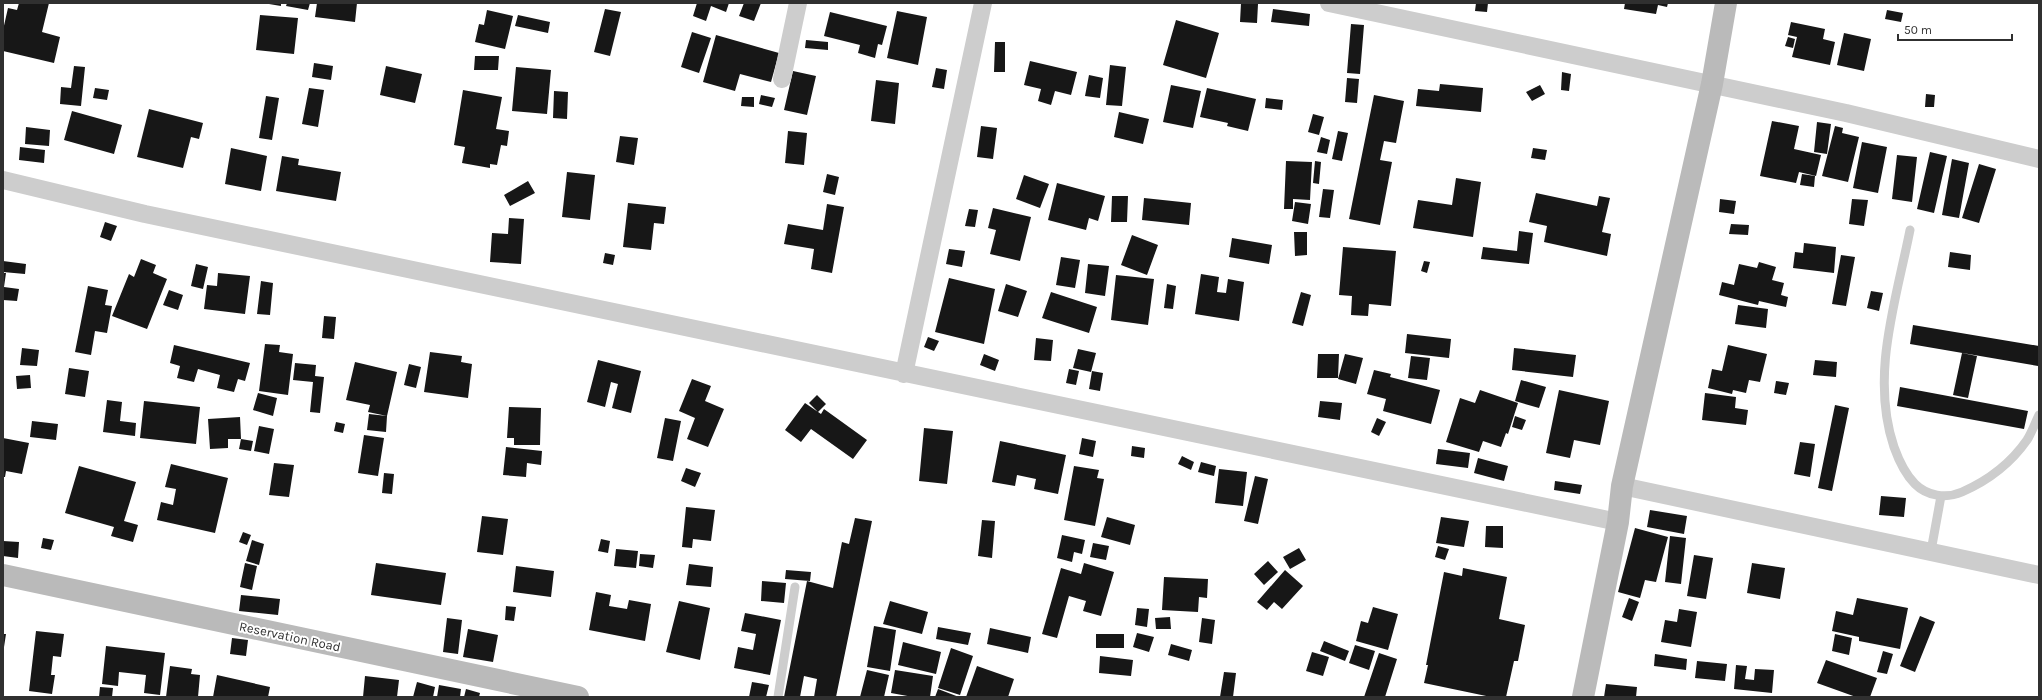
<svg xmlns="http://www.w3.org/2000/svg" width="2042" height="700" viewBox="0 0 2042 700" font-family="Karla,sans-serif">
  <rect width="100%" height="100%" fill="#fff"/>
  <path fill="#171717" d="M19,3H49L42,32L60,37L54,63L3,51V30L8,8L17,10Z
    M263,3H281V6Z
    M287,3H310L308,10L286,6Z
    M317,3H357L355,22L315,17Z
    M697,3H729L726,12L711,6L706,21L693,16Z
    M744,3H761L754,21L739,16Z
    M1241,3L1258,4L1257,23L1240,22Z
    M1476,3H1488L1487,12L1475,11Z
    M1625,3H1668L1667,7L1658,5L1656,14L1624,9Z
    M605,9L621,12L610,56L594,52Z
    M1273,9L1310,14L1309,26L1271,22Z
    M487,10L513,16L505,49L475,42L479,24L484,25Z
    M1887,10L1903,13L1901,22L1885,19Z
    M897,11L927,17L918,65L887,58Z
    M830,12L887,26L882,45L878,44L875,58L858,53L860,45L824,36Z
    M260,15L298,18L294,54L256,50Z
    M518,15L550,22L548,33L515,26Z
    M1176,20L1219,33L1206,78L1163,65Z
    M1791,22L1825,29L1823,39L1835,42L1830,65L1792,57L1797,37L1788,35Z
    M1351,24L1364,25L1360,74L1347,73Z
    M692,32L711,38L699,73L681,67Z
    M1844,33L1871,39L1864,71L1837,65Z
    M716,35L779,53L771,82L740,74L735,91L703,82Z
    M1788,37L1795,39L1793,48L1785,46Z
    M806,40L828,42V50L805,48Z
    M995,42H1005V72H994Z
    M475,56H499L498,70H474Z
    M1030,61L1077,72L1071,95L1055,91L1051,105L1038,101L1041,89L1024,85Z
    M314,63L333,66L331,80L312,77Z
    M1110,65L1126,67L1122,106L1106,105Z
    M74,66L85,67L81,106L60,104L61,87L71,88Z
    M386,66L422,74L415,103L380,95Z
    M516,67L551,70L547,114L512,111Z
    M936,68L947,70L944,89L932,87Z
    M793,71L816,76L807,115L784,110Z
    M1562,72L1571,74L1569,91L1561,90Z
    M1089,75L1103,78L1100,98L1085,96Z
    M1347,78L1359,79L1357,103L1345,102Z
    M876,80L899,83L895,124L871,121Z
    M1440,84L1483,88L1481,112L1416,106L1418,89L1439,91Z
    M1171,85L1201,91L1193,128L1163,122Z
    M1540,85L1545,94L1532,101L1526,92Z
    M95,88L109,90L107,100L93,98Z
    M309,88L324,90L318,127L302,124Z
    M1207,88L1256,99L1248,131L1227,126L1228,123L1200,117Z
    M463,90L502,97L496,129L509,131L507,146L501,145L497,165L490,164V168L462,163L465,147L454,145Z
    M554,91L568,92L567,119L553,118Z
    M1926,94L1935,95L1934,107H1925Z
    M761,95L775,98L772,107L759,104Z
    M1374,95L1404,101L1396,143L1384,141L1380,160L1392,162L1380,225L1349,219Z
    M266,96L279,98L272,140L259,138Z
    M742,97H754V107L741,106Z
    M1266,98L1283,100L1282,110L1265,108Z
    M149,109L203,123L199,139L191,137L183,168L137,157Z
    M72,111L122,125L114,154L64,140Z
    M1119,112L1149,119L1143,144L1114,137Z
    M1313,114L1324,117L1319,135L1308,132Z
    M1772,121L1799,126L1794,149L1821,155L1816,176L1799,172L1796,183L1760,176Z
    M1817,122L1831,124L1827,154L1814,152Z
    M981,126L997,128L993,159L977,157Z
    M1835,126L1843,128L1842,133L1859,137L1848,182L1822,176Z
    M26,127L50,130L49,146L25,144Z
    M788,131L807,133L804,165L785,163Z
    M1338,131L1348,133L1342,161L1332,159Z
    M620,136L638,138L634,165L616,162Z
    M1321,137L1330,140L1327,154L1317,152Z
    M1862,142L1887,147L1878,193L1853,188Z
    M20,147L45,150L44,163L19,160Z
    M231,148L267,156L261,191L225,184Z
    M1533,148L1547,150L1545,160L1531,158Z
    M1930,152L1947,156L1934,213L1917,209Z
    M1897,155L1917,157L1912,202L1892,199Z
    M282,156L299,159L298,165L341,172L336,201L276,191Z
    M1952,159L1969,163L1959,218L1942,215Z
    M1286,161L1312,162L1310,200L1293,199V209H1284Z
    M1315,161L1321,162L1319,184L1313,183Z
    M1979,164L1996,169L1979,223L1962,218Z
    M567,172L595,175L590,220L562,217Z
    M827,174L839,177L835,195L823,192Z
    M1802,174L1815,176L1814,187L1800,185Z
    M1024,175L1049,184L1040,208L1016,199Z
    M1456,178L1481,182L1473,237L1413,228L1418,200L1452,205Z
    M528,181L535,193L510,206L504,195Z
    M1057,183L1105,196L1098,221L1089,218L1086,230L1048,220Z
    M1323,189L1334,190L1330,218L1319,217Z
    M1536,193L1597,206L1599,196L1610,198L1602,232L1611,234L1607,256L1544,242L1547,226L1529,222Z
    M1112,196H1128L1127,222H1111Z
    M1144,198L1191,203L1189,225L1142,220Z
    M1720,199L1736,201L1734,214L1719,212Z
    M1852,199L1868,200L1864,226L1849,224Z
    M1295,202L1311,204L1308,224L1292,221Z
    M628,203L666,207L664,224L654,223L651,250L623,247Z
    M827,204L844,207L832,273L811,269L814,249L784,244L788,224L823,230Z
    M993,208L1031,217L1020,261L990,254L996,230L988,228Z
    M969,209L978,210L975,227L965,226Z
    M509,218L524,219L521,264L490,262L492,233L508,234Z
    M105,222L117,226L111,241L100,237Z
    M1731,224L1749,225L1748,235L1729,234Z
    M1519,231L1533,233L1529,264L1481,259L1483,247L1517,251Z
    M1294,232H1307V255L1295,256Z
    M1132,235L1158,245L1147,275L1121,265Z
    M1232,238L1272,245L1269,264L1229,257Z
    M1804,243L1836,247L1834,273L1793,268L1795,252L1803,253Z
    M1343,247L1396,251L1391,306L1369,304L1368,316L1351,315L1352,296L1339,295Z
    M949,249L965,251L962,267L946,264Z
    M1950,252L1971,255L1970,270L1948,267Z
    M605,253L615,255L613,265L603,263Z
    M1841,255L1855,257L1846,306L1832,304Z
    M1061,257L1080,260L1075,288L1056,285Z
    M141,259L156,265L153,273L167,279L147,329L112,316L129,274L134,277Z
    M3,261L26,264L25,274L3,272Z
    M1424,261L1430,262L1427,273L1421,271Z
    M1759,262L1776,267L1772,280L1784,283L1781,295L1788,297L1786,307L1759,301L1758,305L1719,295L1722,282L1734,285L1739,264L1757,268Z
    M196,264L208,267L203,289L191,286Z
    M1088,264L1109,266L1105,296L1085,293Z
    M3,273H6L4,287L19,289L17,301L3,300Z
    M218,273L250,276L245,314L204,309L207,285L217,286Z
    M1201,274L1219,277L1217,292L1226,293L1228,279L1244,282L1239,321L1195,314Z
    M1116,275L1154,279L1148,325L1111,320Z
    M949,278L995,289L984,344L935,332Z
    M261,281L273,283L270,315L257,314Z
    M1006,284L1027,291L1018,317L998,311Z
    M1167,284L1176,286L1173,309L1164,308Z
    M88,286L108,290L105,305L112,306L107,333L95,331L91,355L75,352Z
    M169,290L183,295L178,310L163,305Z
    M1871,291L1883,293L1879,311L1867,308Z
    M1051,292L1097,307L1089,333L1042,318Z
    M1301,292L1311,295L1303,326L1292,323Z
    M1738,305L1768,309L1766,328L1735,324Z
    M324,316L336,317L334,339L322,338Z
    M1913,325L2039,346L2038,366L1910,344Z
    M1407,334L1451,339L1449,358L1405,353Z
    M928,337L939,341L934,351L924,347Z
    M1036,338L1053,340L1051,361L1034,360Z
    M265,344L280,345L279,352L293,354L288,395L259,391Z
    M174,345L250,363L245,381L238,379L234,392L217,388L220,375L198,369L194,382L177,378L180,366L170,363Z
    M1728,345L1767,354L1760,382L1749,380L1746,393L1733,390L1732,394L1708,388L1712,369L1722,371Z
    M22,348L39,350L37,366L20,365Z
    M1514,348L1576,355L1573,377L1512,370Z
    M1078,349L1096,353L1091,372L1073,368Z
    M430,352L462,356L461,362L472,364L468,398L424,392Z
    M1962,353L1977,356L1968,398L1953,395Z
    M984,354L999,360L995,371L980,365Z
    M1318,354H1339L1338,378H1317Z
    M1345,354L1363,358L1356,384L1338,379Z
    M1411,356L1430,358L1427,380L1408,378Z
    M598,360L641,371L631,413L612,408L618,384L611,382L605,407L587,402Z
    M1815,360L1837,362L1836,377L1813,375Z
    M355,362L397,372L387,416L386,432L367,430L369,414L387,416L368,412L370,405L346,400Z
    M295,363L316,365L315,376L324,377L320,413L310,412L313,382L293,380Z
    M409,364L421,367L416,388L404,385Z
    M69,368L89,371L85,397L65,394Z
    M1069,369L1079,371L1076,385L1066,383Z
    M1374,370L1391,374L1390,377L1440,390L1431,424L1383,411L1386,399L1367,394Z
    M1092,371L1103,373L1100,391L1089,389Z
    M30,375L31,388L17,389L16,376Z
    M692,379L711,386L705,401L724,409L708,447L687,439L695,418L679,411Z
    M1521,380L1546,387L1539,408L1515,401Z
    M1776,381L1789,383L1786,395L1774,393Z
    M1900,387L2028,411L2024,429L1897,406Z
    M1480,390L1518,403L1508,434L1506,433L1501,447L1483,441L1479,452L1446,442L1460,398L1475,403Z
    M1559,390L1609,401L1600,445L1574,440L1570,458L1546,453Z
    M258,393L277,398L273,416L253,410Z
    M1705,393L1736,397L1735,408L1748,410L1746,425L1702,420Z
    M817,395L826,404L818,412L809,403Z
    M107,400L122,402L120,421L136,423L135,436L103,432Z
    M144,401L200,407L196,444L140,438Z
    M1320,401L1342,403L1340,420L1318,417Z
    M805,403L821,414L824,409L867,440L853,459L811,429L801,442L785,430Z
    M1835,405L1849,408L1832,491L1818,488Z
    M509,407L541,408L540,445H514V438H507Z
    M1515,416L1526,420L1522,430L1512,427Z
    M240,417L241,439L253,441L251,451L239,449L241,439H228V448L210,449L208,419Z
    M665,418L681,421L673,461L657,458Z
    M1377,418L1386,422L1379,436L1371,432Z
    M32,421L58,424L56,440L30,437Z
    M336,422L345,424L343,433L334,431Z
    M259,426L274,429L269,454L254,451Z
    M924,428L953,431L947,484L919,481Z
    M364,435L384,438L378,476L358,473Z
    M3,438L29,443L22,474L6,471L5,477H3Z
    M1082,438L1096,441L1093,457L1079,454Z
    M1000,441L1066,455L1058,494L1034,489L1036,479L1017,475L1015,486L992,482Z
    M1800,442L1815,444L1810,477L1794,474Z
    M1132,446L1145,448L1144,458L1131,456Z
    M506,447L542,451L541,465L527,463L526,477L503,475Z
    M1438,449L1470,453L1468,468L1436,464Z
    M1182,456L1194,462L1191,470L1178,464Z
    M1478,458L1508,466L1504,481L1474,473Z
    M1201,462L1216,466L1214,476L1198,472Z
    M274,463L294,465L289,497L269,495Z
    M171,464L228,478L215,533L157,520L161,502L173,505L176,489L165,487Z
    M79,466L136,482L124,521L138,525L133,542L111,536L114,527L65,513Z
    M1074,466L1099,470L1097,478L1104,479L1095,526L1064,520Z
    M686,468L701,473L695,487L681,481Z
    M1219,469L1247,472L1243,506L1215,503Z
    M384,473L394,474L392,494L382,493Z
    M1255,476L1268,479L1258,524L1244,521Z
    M1555,481L1582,485L1580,494L1554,490Z
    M1881,496L1906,498L1904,517L1879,515Z
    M686,507L715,510L711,541L693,539L692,548L682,547Z
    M1650,510L1687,516L1684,534L1647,527Z
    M482,516L508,519L503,555L477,552Z
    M1107,517L1135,525L1130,545L1101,537Z
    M1441,517L1469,521L1464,547L1436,543Z
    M855,518L872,521L836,697H814L817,679L804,676L800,697H784L807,581L833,588L842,542L849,544Z
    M982,520L995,521L992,558L978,556Z
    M1486,526H1503V548L1485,547Z
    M1635,528L1668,537L1656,582L1645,580L1640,598L1618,592Z
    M243,532L251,535L247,545L239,542Z
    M1062,535L1085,540L1082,554L1074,552L1072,562L1057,558Z
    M1670,536L1686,538L1681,584L1665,582Z
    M43,538L54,540L51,550L41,548Z
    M601,539L610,541L608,553L598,551Z
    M252,540L264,544L259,565L246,561Z
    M3,541L19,542L18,558L3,556Z
    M1093,543L1109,546L1106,560L1090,557Z
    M1438,546L1449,549L1445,560L1435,557Z
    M1299,548L1306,560L1290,569L1283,557Z
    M616,549L638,551L636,568L614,566Z
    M640,554L655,555L653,568L639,566Z
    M1694,555L1713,558L1706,599L1687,596Z
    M1268,561L1278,572L1264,585L1254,574Z
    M245,563L257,566L252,590L240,587Z
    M376,563L446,573L441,605L371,595Z
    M1084,563L1114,572L1101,616L1083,611L1086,601L1069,596L1057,638L1042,634L1061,568L1081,574Z
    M1752,563L1785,568L1780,599L1747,593Z
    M689,564L713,567L711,587L686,585Z
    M516,566L554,571L551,597L513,592Z
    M1463,568L1507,577L1499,619L1525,625L1518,661H1514L1506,697H1491L1424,683L1428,665H1426L1444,572L1462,576Z
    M786,570L811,572L810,581L785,579Z
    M1285,570L1303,586L1282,609L1274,602L1267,610L1257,602Z
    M1164,577L1208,579L1207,598L1199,597L1198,612L1162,610Z
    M762,581L786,583L784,603L761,601Z
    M596,592L611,595L609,606L627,609L629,600L651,604L645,641L589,630Z
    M241,595L280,599L278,615L239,611Z
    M1629,598L1639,602L1632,621L1622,617Z
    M1857,598L1908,608L1900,649L1859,641V637L1832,631L1836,611L1853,615Z
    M679,601L710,608L700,660L666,652Z
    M890,601L928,612L922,634L883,624Z
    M506,606L516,607L514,621L505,620Z
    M1373,607L1398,614L1388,650L1356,641L1361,621L1368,623Z
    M1137,608L1149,609L1147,627L1135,625Z
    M1679,609L1697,612L1691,647L1661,642L1665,620L1677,622Z
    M745,613L781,620L770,675L734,668L738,647L753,650L756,634L741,631Z
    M1920,616L1935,622L1915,672L1900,666Z
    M1170,617L1171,629H1156L1155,618Z
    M447,618L462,620L458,654L443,652Z
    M1202,618L1215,620L1212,644L1199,642Z
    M874,626L896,630L890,671L867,667Z
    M938,627L971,633L968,645L936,639Z
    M990,628L1031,637L1028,653L987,644Z
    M468,629L498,635L493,662L463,657Z
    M36,631L64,634L61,657L53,656L51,675H55L52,694L29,691Z
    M1137,633L1154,637L1149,652L1133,647Z
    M3,634H6L4,647H3Z
    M1096,634H1124V648H1096Z
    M1835,634L1852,638L1849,655L1832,651Z
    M232,638L248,640L246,656L230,654Z
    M1324,641L1349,651L1345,661L1320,651Z
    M903,642L941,652L936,674L898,665Z
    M1171,644L1192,650L1189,661L1168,655Z
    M1355,645L1375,651L1369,670L1349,663Z
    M106,646L165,653L160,695L144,693L146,675L119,672L118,686L102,684Z
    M951,648L973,656L960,695L938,688Z
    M1883,651L1893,654L1887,674L1877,672Z
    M1312,652L1329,657L1323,676L1306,671Z
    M1379,653L1397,659L1385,697H1364Z
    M1655,654L1687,659L1686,670L1654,666Z
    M1100,656L1133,660L1131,676L1099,673Z
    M1826,660L1877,678L1870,697H1856L1817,683Z
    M1697,661L1727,664L1725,681L1695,678Z
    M1736,665L1747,666L1745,679L1754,680L1755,669L1774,670L1772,693L1734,689Z
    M170,666L192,669L191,674L200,675L198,697H166Z
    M977,666L1014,679L1008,697H966Z
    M867,670L889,675L884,697H860Z
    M895,670L933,676L930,697H913L891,693Z
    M1224,672L1236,673L1233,697H1220Z
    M217,675L270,687L268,697H213Z
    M365,676L399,680L397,697H363Z
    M417,682L435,687L433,697H413Z
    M752,682L769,685L766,697H749Z
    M1606,684L1637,687L1636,697H1604Z
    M439,685L461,689L460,697H437Z
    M100,687L113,688L112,697H99Z
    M466,689L480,693L479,697H464Z
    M938,689L959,697H935Z"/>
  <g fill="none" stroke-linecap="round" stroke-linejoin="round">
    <path stroke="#cdcdcd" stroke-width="9" d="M1910,230C1896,301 1870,376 1894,447C1899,461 1905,474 1915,484C1927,496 1946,499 1962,492C1987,481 2011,463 2027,440C2032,432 2035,423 2039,415
      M1931,551L1941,496
      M778,697L795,587"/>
    <path stroke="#cdcdcd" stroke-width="18" d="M1329,3L1846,113L2039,159
      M782,79L798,3
      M3,180L145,214L1618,522
      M904,374L983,3
      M1622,486L2039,575"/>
    <path stroke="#bababa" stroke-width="22" d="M3,575L578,697
      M1583,697L1618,522L1622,486L1712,84L1726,3"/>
  </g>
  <g text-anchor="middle" stroke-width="4" stroke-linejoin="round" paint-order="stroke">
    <g font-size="13" fill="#303030" stroke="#fff">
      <text transform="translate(290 636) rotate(12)" y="5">Reservation Road</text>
    </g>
  </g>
  <rect width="2042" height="700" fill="none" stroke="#303030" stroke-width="8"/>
  <path d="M1898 34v6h114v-6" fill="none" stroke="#303030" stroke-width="2"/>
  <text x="1904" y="34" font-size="12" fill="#303030" stroke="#ffffff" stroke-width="3" paint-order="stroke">50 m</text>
</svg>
